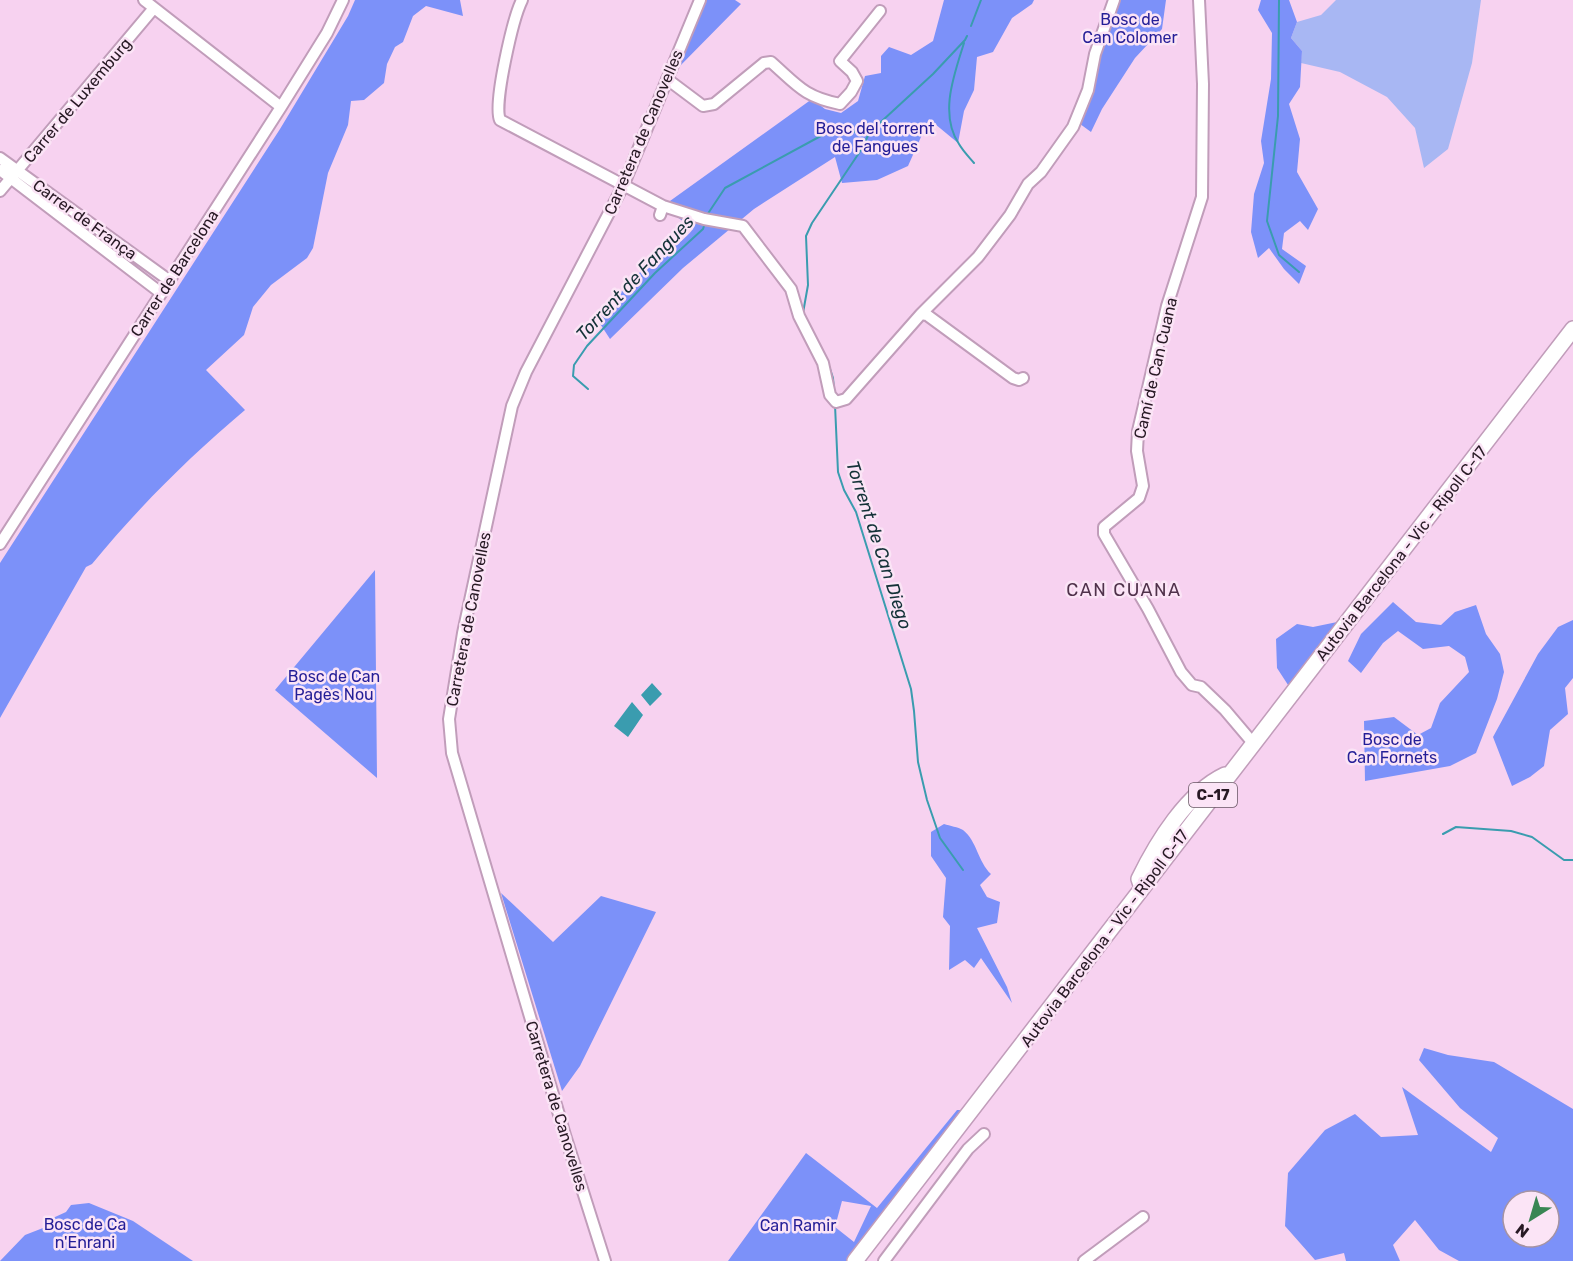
<svg xmlns="http://www.w3.org/2000/svg" width="1573" height="1261" viewBox="0 0 1573 1261" font-family="Rubik,sans-serif">
  <rect width="100%" height="100%" fill="#f7d2f0"/>
  <path fill="#a8b7f3" d="M1336,0H1481L1472,63L1448,149L1424,168L1415,128L1387,97L1340,72L1301,63L1302,51L1291,38L1297,22L1321,15Z"/>
  <path fill="#7c91f9" fill-rule="evenodd" d="M355,0H460L463,16L426,6L413,16L403,42L395,47L387,64L384,83L364,100L351,101L348,125L328,173L313,248L307,258L271,285L253,307L244,335L206,370L245,410C189,457 138,508 92,564L86,567L0,718V563L280,129L348,16Z
    M703,0H735L741,4L676,70Z
    M944,0H1034L1032,4L1012,18L993,52L977,57L974,90L964,111L958,143L929,119L908,166L877,180L842,183L835,157L754,209L683,268L610,339L597,319C617,297 636,273 660,255C675,244 681,244 693,229L663,206L812,99L825,109L841,113L858,101L865,76L881,73V56L889,47L911,55L933,41Z
    M1115,0H1166L1162,29L1135,58L1102,109L1091,132L1076,121Z
    M1261,0H1289L1297,22L1291,38L1302,51L1300,87L1289,104L1300,139L1297,172L1318,209L1308,230L1300,221L1284,233L1282,249L1306,266L1299,284L1284,269L1269,248L1258,258L1251,232L1254,194L1264,163L1261,141L1271,79L1272,33L1258,10Z
    M375,570L377,778L275,690Z
    M1393,602L1416,622L1441,625L1455,612L1476,605L1486,634L1500,654L1504,672L1497,699L1476,753L1450,766L1365,781L1364,721L1394,717L1418,735L1431,728L1440,703L1469,672L1465,657L1449,646L1423,649L1398,631L1383,643L1361,673L1348,661L1361,634Z
    M1573,620V678L1565,688L1568,714L1550,730L1544,766L1530,777L1512,786L1493,737L1538,654L1558,627Z
    M1342,621L1290,688L1277,668L1276,639L1297,624L1313,627Z
    M944,824C950,826 958,827 963,830C977,841 978,862 991,874L980,885L987,897L1000,902L997,923L977,928L1007,987L1012,1003L981,958L974,968L965,960L949,970L950,926L943,917L946,878L931,856V832Z
    M501,893L553,942L601,896L656,912L580,1066L562,1091Z
    M1424,1048L1448,1055L1494,1062L1573,1109V1261H1459L1439,1250L1415,1220L1393,1245L1400,1261H1346L1344,1253L1315,1260L1285,1226L1288,1173L1325,1130L1355,1114L1381,1137L1418,1135L1402,1087L1491,1152L1498,1138L1460,1108L1419,1060ZM1513,1201H1549V1237H1513Z
    M957,1110H966L860,1246L846,1261H728L806,1153L877,1208ZM842,1201L871,1206L854,1242L835,1227Z
    M89,1203L133,1221L193,1261H0L25,1235L43,1228L55,1217L66,1212L71,1205Z"/>
  <path fill="#3a9caf" d="M652,683L662,694L650,706L641,695Z
    M632,702L643,715L628,737L614,726Z"/>
  <g fill="none" stroke-linecap="round" stroke-linejoin="round">
    <path stroke="#3a9caf" stroke-width="2" d="M1279,0L1278,116L1267,221L1279,255L1299,272
      M971,26L981,0
      M964,43C954,75 939,114 959,144C963,151 969,157 974,163
      M707,215L725,188L830,131L870,132L933,74L965,40L967,36
      M803,313L808,285L806,236L812,223L859,153L870,132
      M830,369L833,378L834,390
      M588,389L573,376L574,365L587,346L655,273L703,229L705,223
      M835,405L838,472L844,490L856,512L911,689L914,711L918,762L927,800L940,838L963,870
      M1443,834L1456,827L1511,831L1532,837L1564,860H1573"/>
    <g stroke="#c19dba" stroke-width="14">
      <path id="minor" d="M144,0L281,107
        M522,0C513,18 493,104 500,120L663,206L660,215
        M1199,0L1203,84L1202,197L1167,306L1138,431L1137,451L1143,486L1139,498L1104,527V534L1148,609L1181,672L1192,685L1201,687L1225,710L1253,743
        M667,79L703,106L714,104L764,63L771,62C797,85 804,97 840,104L851,92L857,81L852,72L840,61L880,11
        M0,158L170,281
        M0,170L161,293
        M0,191L154,8
        M663,206L704,219L743,226L791,289L799,316L823,363L830,395L836,402L846,399L921,314L978,257L1010,215L1028,184L1041,172L1073,127L1088,90L1095,54L1114,0
        M921,314L927,315L1013,378L1019,380L1023,378
        M0,544L281,107L327,33L343,0
        M605,1261L565,1135L452,753L449,719L463,633L512,406L526,372L623,186L700,0
        M884,1261L968,1149L984,1134
        M1084,1261L1143,1217"/>
    </g>
    <g stroke="#c19dba" stroke-width="18">
      <path id="highway" d="M1141,885L1139,879C1157,842 1187,793 1225,775
        M855,1261L1573,329"/>
    </g>
    <use href="#minor" stroke="#fff" stroke-width="10"/>
    <use href="#highway" stroke="#fff" stroke-width="15"/>
  </g>
  <g text-anchor="middle" stroke-width="5" stroke-linejoin="round" paint-order="stroke">
    <rect fill="#fbe4f6" stroke="#675663" stroke-width="1.5" x="1189" y="783" width="48" height="24" rx="4.5"/>
    <g font-size="15" font-weight="bold" fill="#271924">
      <text x="1213" y="800">C-17</text>
    </g>
    <g font-size="16" fill="#241e97" stroke="#fbe4f6">
      <text x="1130" y="25">Bosc de<tspan x="1130" dy="18">Can Colomer</tspan></text>
      <text x="875" y="134">Bosc del torrent<tspan x="875" dy="18">de Fangues</tspan></text>
      <text x="334" y="682">Bosc de Can<tspan x="334" dy="18">Pagès Nou</tspan></text>
      <text x="1392" y="745">Bosc de<tspan x="1392" dy="18">Can Fornets</tspan></text>
      <text x="85" y="1230">Bosc de Ca<tspan x="85" dy="18">n'Enrani</tspan></text>
      <text x="798" y="1231">Can Ramir</text>
    </g>
    <g font-size="16" fill="#271924" stroke="#fbe4f6">
      <text transform="translate(77 100) rotate(-50)" y="6">Carrer de Luxemburg</text>
      <text transform="translate(643 132) rotate(-67)" y="6">Carretera de Canovelles</text>
      <text transform="translate(85 219) rotate(36)" y="6">Carrer de França</text>
      <text transform="translate(174 273) rotate(-57)" y="6">Carrer de Barcelona</text>
      <text transform="translate(1155 368) rotate(-77)" y="6">Camí de Can Cuana</text>
      <text transform="translate(1401 553) rotate(-52)" y="6">Autovia Barcelona - Vic - Ripoll C-17</text>
      <text transform="translate(468 619) rotate(-79)" y="6">Carretera de Canovelles</text>
      <text transform="translate(1104 938) rotate(-53)" y="6">Autovia Barcelona - Vic - Ripoll C-17</text>
      <text transform="translate(557 1106) rotate(73)" y="6">Carretera de Canovelles</text>
    </g>
    <g font-size="18" font-style="italic" fill="#143238" stroke="#fbe4f6">
      <text transform="translate(635 278) rotate(-47)" y="6">Torrent de Fangues</text>
      <text transform="translate(879 545) rotate(72)" y="6">Torrent de Can Diego</text>
    </g>
    <g font-size="18" letter-spacing="1.5" fill="#50324b" stroke="#fbe4f6">
      <text x="1124" y="596">CAN CUANA</text>
    </g>
  </g>
  <g transform="translate(1531 1219) rotate(217)"><circle r="28" fill="#fbe4f6" stroke="#a693a2" stroke-width="1.5"/>
  <path d="M0-4.5L10 22L0 15L-10 22Z" fill="#398654"/>
  <text y="-9" font-size="16" font-weight="bold" text-anchor="middle" fill="#271924">N</text>
  </g>
</svg>
